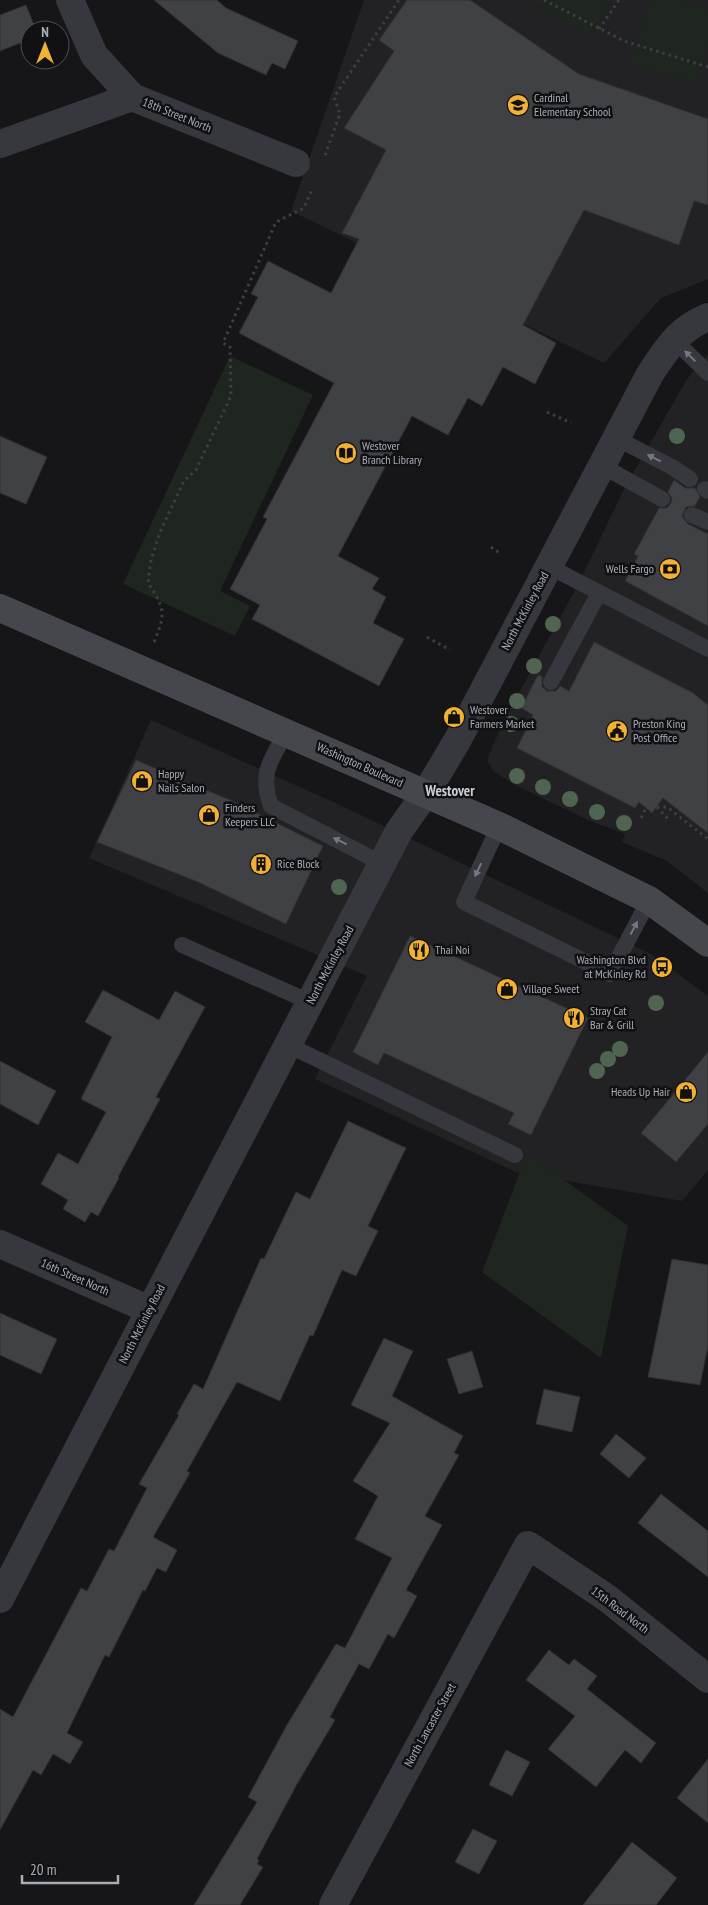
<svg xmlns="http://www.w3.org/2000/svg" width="708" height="1905" viewBox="0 0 708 1905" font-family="'PT Sans Narrow',sans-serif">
  <rect width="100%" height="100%" fill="#161618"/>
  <path fill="#222225" d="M364,0H708V279L661,298L604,363L291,211Z
    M708,354V893L667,861L622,842L625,834L588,820L515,785L493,771L487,760L503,722L579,583L623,491L687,379Z
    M151,720L342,806L651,954L708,996V1170L682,1201L516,1172L315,1079L367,976L89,858Z"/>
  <path fill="#1e261f" d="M534,0H612L587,36Z
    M650,0H680L708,9V47L696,84L629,63Z
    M230,356L313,395L220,591L250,606L235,636L123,584Z
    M527,1153L628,1226L601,1358L482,1272Z"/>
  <path fill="#404145" stroke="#303034" d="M154,0H217L226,8L298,41L285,69L272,63L266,75L218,53Z
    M407,0H470L579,74L708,119V205L694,201L679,245L584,210L523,325L556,343L535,384L503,367L482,406L468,398L448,435L412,416L338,556L379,578L372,589L386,597L373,623L404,639L379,686L252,619L260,605L230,589L267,519L263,517L334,383L239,333L258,297L251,294L268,261L331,293L359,239L342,233L386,150L344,128L394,51L379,40Z
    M26,5L36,30H30V39L0,51V15Z
    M0,436L47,457L26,504L0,493Z
    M674,480L685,488H695L700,497L695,506L686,507L682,516L688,524L708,534V626L625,581L638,556L634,554L659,508H667L671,503L672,498L668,492Z
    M594,642L693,693L708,705V833L663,798L652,813L639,802L635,808L517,748L533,715L521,708L538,675L542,677V687L547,691H556L560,686L569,691Z
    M136,760L230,800L323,846L286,924L198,882L97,842Z
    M410,936L588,1018L531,1135L508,1124L514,1113L384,1053L378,1065L353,1052Z
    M103,990L159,1020L175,991L205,1007L156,1097L160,1099L118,1177L119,1178L98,1216L91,1212L85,1222L63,1209L68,1200L41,1184L58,1153L78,1164L106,1112L81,1099L112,1037L85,1022Z
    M708,1052V1124L676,1162L641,1133Z
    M0,1061L56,1091L38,1125L0,1104Z
    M348,1121L406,1148L368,1226L378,1231L356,1276L342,1270L313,1336L310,1335L280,1401L237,1382L187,1471L190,1473L153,1537L177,1550L166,1572L157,1568L145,1591L143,1590L109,1657L105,1655L67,1733L83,1742L70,1764L53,1754L41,1775L33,1770L0,1830V1709L13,1717L81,1588L87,1591L109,1549L114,1551L147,1488L139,1484L179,1415L177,1414L194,1384L203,1389L261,1258L264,1259L296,1192L310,1199Z
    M672,1259L708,1265V1346L700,1385L648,1377Z
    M0,1313L57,1339L41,1374L0,1355Z
    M384,1338L413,1351L392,1396L463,1436L454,1453L459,1455L425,1516L442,1525L406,1590L417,1596L394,1638L388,1634L369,1669L359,1664L330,1717L335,1720L297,1784L257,1859L259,1860L257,1864L263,1867L240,1905H194L257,1802L248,1797L287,1725L336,1644L345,1648L392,1558L355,1539L378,1496L353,1481L390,1423L351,1405Z
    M472,1351L483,1387L459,1394L447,1359Z
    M544,1389L580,1397L572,1432L536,1424Z
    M616,1434L646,1458L629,1478L600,1454Z
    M661,1494L708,1531V1577L638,1523Z
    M549,1650L569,1665L574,1659L597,1676L587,1689L656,1743L641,1763L625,1750L596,1787L548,1749L575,1716L526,1680Z
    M506,1750L530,1762L512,1796L489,1785Z
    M708,1759V1823L677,1798Z
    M473,1829L497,1841L479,1874L455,1862Z
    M632,1842L677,1878L656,1905H583Z"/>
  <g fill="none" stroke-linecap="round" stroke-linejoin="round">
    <path stroke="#3d3f44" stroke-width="3" stroke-dasharray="2.5 4" stroke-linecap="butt" d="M544,0L624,41L708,67
      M599,29L619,0
      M325,155L340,114L334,97L399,0
      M547,412L571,423
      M491,547L501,554
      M427,637L450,650
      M154,642C166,614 165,608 148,583L151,560L160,532L184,481L196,470L231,396L230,347L223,343L276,222L304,208L312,189
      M657,807H667L708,839
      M657,807L669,820
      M641,818L646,808"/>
    <path stroke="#37383d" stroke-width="16" d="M673,339L708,373
      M616,438L672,467L690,479
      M602,466L662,499
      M705,489L708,491
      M692,515L708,522
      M548,566L708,649
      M551,682L599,593
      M286,733C271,760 259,773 271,806L383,864
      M499,826L464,902L610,974L649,900
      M182,945L310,1002
      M288,1045L515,1155"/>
    <path stroke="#37383d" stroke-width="28" d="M70,0L94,55L132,97
      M0,144L132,97L296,163
      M0,1244L150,1310
      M0,1599L399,831L426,793L457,741L650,374C667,349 678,329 708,317
      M333,1905L528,1545L607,1598L708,1679"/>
    <path stroke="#45474d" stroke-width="28" d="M0,608L499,826L649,900L708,943"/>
  </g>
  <g fill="#506452">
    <circle cx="677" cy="436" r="8"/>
    <circle cx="553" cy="624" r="8"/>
    <circle cx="534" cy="666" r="8"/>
    <circle cx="517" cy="701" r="8"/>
    <circle cx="511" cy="724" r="8"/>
    <circle cx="517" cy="776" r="8"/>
    <circle cx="543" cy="787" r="8"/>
    <circle cx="570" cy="799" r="8"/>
    <circle cx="597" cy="812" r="8"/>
    <circle cx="624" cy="823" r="8"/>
    <circle cx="339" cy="887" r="8"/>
    <circle cx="656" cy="1003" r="8"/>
    <circle cx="620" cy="1049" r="8"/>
    <circle cx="608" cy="1059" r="8"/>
    <circle cx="597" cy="1071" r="8"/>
  </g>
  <defs><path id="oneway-solid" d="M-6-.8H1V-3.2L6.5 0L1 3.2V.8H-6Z" transform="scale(1.25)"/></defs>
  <g fill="#757881">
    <use href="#oneway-solid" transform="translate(690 356) rotate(-136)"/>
    <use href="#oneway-solid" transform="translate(654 458) rotate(-153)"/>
    <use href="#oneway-solid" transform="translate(340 841) rotate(-154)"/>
    <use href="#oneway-solid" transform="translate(478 870) rotate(115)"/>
    <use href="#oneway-solid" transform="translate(634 928) rotate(-62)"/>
  </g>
  <defs>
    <g id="school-disc" transform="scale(1.125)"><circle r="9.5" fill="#f2b134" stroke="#111113"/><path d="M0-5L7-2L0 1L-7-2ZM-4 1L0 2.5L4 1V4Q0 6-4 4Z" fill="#111"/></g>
    <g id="library-disc" transform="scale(1.125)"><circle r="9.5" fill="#f2b134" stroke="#111113"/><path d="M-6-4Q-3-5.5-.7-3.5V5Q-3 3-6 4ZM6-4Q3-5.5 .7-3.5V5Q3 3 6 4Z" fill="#111"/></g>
    <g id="bank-disc" transform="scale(1.125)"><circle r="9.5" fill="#f2b134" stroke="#111113"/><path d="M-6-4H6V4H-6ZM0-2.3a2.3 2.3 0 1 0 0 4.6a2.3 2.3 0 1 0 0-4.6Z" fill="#111"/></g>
    <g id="shop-disc" transform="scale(1.125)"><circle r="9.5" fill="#f2b134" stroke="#111113"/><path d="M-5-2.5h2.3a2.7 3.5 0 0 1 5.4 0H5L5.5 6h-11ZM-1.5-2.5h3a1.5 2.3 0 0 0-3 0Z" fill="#111"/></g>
    <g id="civic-disc" transform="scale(1.125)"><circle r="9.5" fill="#f2b134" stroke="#111113"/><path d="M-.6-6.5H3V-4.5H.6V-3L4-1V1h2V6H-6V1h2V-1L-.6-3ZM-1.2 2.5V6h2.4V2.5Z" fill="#111"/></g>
    <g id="building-disc" transform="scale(1.125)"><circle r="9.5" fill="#f2b134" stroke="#111113"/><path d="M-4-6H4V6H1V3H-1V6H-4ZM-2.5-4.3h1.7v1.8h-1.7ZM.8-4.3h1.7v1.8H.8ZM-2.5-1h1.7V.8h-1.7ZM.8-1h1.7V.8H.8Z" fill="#111"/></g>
    <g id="restaurant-disc" transform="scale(1.125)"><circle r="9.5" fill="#f2b134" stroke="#111113"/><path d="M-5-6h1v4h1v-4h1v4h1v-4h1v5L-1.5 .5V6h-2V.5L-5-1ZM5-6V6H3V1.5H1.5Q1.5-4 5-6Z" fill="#111"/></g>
    <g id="bus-disc" transform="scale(1.125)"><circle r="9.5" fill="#f2b134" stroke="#111113"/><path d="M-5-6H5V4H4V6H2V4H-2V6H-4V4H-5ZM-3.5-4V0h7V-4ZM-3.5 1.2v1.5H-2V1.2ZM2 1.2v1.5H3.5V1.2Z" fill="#111"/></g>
  </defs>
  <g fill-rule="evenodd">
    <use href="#school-disc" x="518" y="105"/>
    <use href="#library-disc" x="346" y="453"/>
    <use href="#bank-disc" x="670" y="569"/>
    <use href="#shop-disc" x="454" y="717"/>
    <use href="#civic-disc" x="617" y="731"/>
    <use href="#shop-disc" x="142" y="781"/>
    <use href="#shop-disc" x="209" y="815"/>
    <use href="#building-disc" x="261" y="864"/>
    <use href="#restaurant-disc" x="419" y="950"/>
    <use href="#bus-disc" x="662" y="967"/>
    <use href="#shop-disc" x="507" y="989"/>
    <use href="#restaurant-disc" x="574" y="1018"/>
    <use href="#shop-disc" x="686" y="1092"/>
  </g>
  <g text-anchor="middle" stroke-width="5" stroke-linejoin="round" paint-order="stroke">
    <g font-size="12" fill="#a8adb8" stroke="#111113" text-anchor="start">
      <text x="534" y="102">Cardinal<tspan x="534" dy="14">Elementary School</tspan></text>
      <text x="362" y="450">Westover<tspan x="362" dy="14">Branch Library</tspan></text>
      <text x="654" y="573" text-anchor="end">Wells Fargo</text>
      <text x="470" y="714">Westover<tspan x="470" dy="14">Farmers Market</tspan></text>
      <text x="633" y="728">Preston King<tspan x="633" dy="14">Post Office</tspan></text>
      <text x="158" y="778">Happy<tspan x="158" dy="14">Nails Salon</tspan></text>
      <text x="225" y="812">Finders<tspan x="225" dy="14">Keepers LLC</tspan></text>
      <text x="277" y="868">Rice Block</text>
      <text x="435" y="954">Thai Noi</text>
      <text x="646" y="964" text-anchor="end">Washington Blvd<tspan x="646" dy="14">at McKinley Rd</tspan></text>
      <text x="523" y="993">Village Sweet</text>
      <text x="590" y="1015">Stray Cat<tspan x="590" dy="14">Bar &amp; Grill</tspan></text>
      <text x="670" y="1096" text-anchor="end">Heads Up Hair</text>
    </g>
    <g font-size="12" fill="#a8adb8" stroke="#111113">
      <text transform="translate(177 115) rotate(22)" y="4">18th Street North</text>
      <text transform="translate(525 611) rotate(-62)" y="4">North McKinley Road</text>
      <text transform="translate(360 765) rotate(24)" y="4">Washington Boulevard</text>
      <text transform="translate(330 965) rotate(-62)" y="4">North McKinley Road</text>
      <text transform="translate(75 1277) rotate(24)" y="4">16th Street North</text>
      <text transform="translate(142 1324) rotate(-63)" y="4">North McKinley Road</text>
      <text transform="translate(620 1610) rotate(37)" y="4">15th Road North</text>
      <text transform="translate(430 1725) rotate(-61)" y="4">North Lancaster Street</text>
    </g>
    <g font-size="15" font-weight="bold" fill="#c9ccd4" stroke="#111113">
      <text x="450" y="796">Westover</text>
    </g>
  </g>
  <g transform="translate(45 45)"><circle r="24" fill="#111113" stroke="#4d4f55"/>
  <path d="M0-4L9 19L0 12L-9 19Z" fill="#f2b134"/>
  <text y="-8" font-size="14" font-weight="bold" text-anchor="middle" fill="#a8adb8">N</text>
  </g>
  <path d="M22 1875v8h96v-8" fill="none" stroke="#a8adb8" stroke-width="2.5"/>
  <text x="30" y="1875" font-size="15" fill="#a8adb8" stroke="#111113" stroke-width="4" paint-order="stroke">20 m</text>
</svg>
